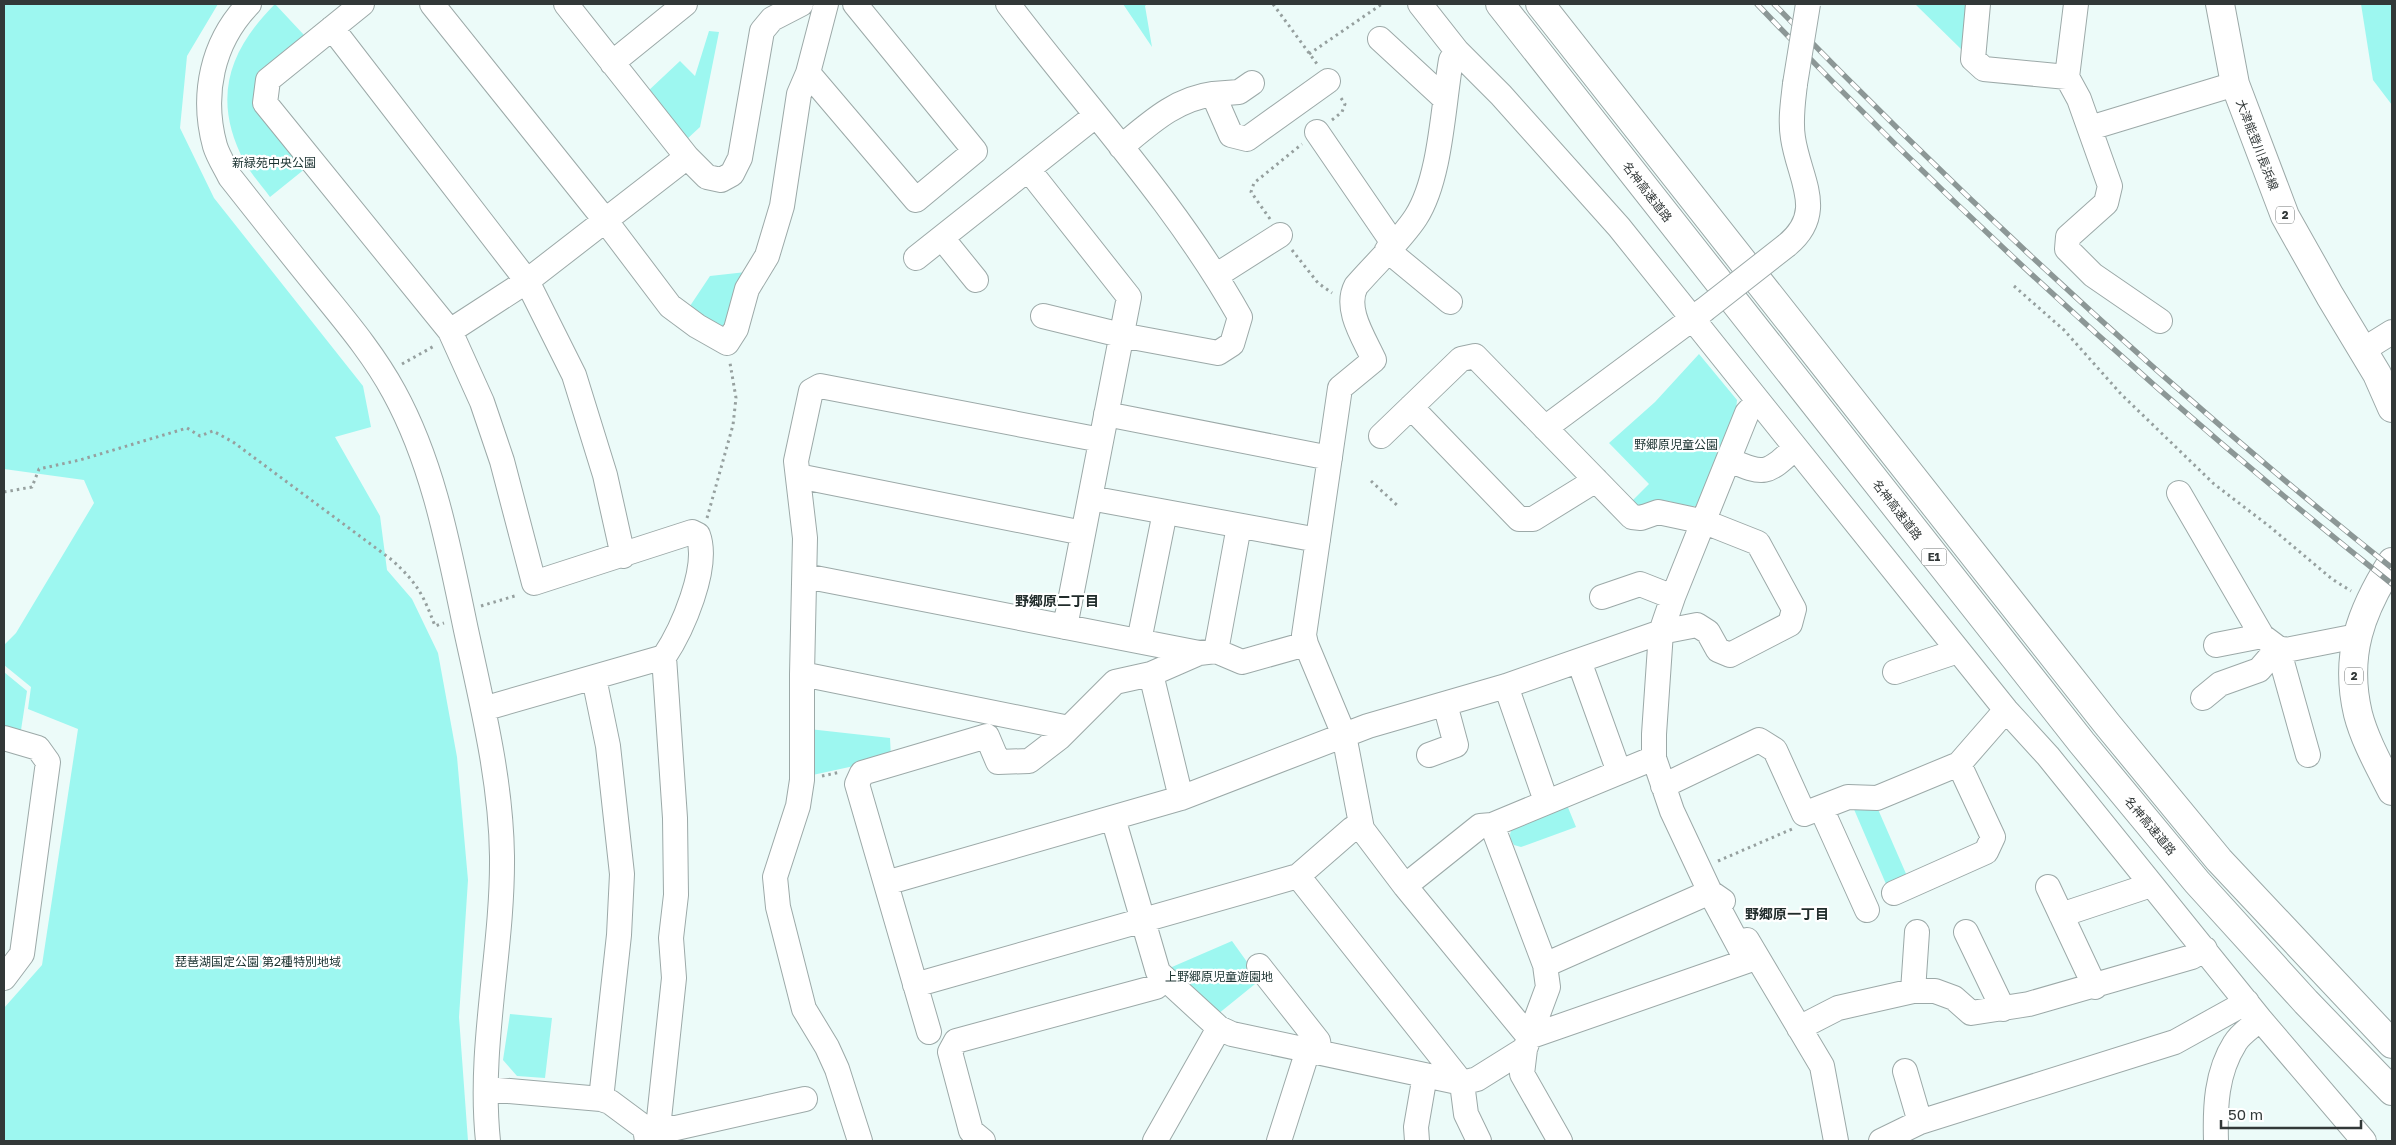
<svg xmlns="http://www.w3.org/2000/svg" width="2396" height="1145" viewBox="0 0 2396 1145" font-family="'Golos Text','Noto Sans JP',sans-serif">
  <rect width="100%" height="100%" fill="#ecfbf9"/>
  <path fill="#9df7f0" d="M4,4H218L187,56L180,128L214,198L363,386L371,427L335,437L380,516L387,570L412,599L438,653L457,757L468,880L459,1017L468,1141H4V1008L42,965L78,729L28,709L31,687L4,665V645L16,633L94,503L84,480L4,469Z
    M275,4L304,35L258,72L254,103L306,168L270,197C262,186 252,175 245,163C212,101 227,52 275,4Z
    M1123,4H1147L1145,6L1152,47Z
    M1915,4H1966L1962,50Z
    M2361,4H2392V105L2373,80Z
    M709,31L719,32L700,127L686,140L647,92L680,61L695,76Z
    M746,272L726,333L688,309L710,276Z
    M1699,354L1737,400L1735,420L1701,505C1682,510 1673,499 1661,501C1648,503 1643,511 1630,503L1649,484L1609,443L1655,402Z
    M4,672L27,691L21,730L4,726Z
    M809,729L890,738L891,758L808,776Z
    M1567,805L1576,827L1521,847L1514,845C1511,840 1508,835 1512,830C1519,819 1555,809 1567,805Z
    M1853,807H1877L1907,876L1886,884Z
    M1232,941L1260,980L1218,1014L1165,970Z
    M510,1014L552,1018L545,1078L517,1076L503,1060Z"/>
  <g fill="none" stroke-linecap="round" stroke-linejoin="round">
    <g stroke="#9ca9a8" stroke-width="26">
      <path id="minor" d="M249,4C212,42 201,95 215,146C218,156 225,167 230,177C260,215 290,253 321,291C347,323 374,355 394,392C434,465 449,549 466,630C482,704 501,780 502,856C503,951 478,1046 488,1141
        M362,4L268,80L265,103L450,331L482,402L502,461L534,583L692,532L698,535C710,567 682,630 664,657
        M432,4L605,220L670,306L697,326L727,343L736,329L747,289L767,256L782,206L799,94L808,73L826,4
        M566,4L687,157L707,177L721,180L732,174L740,158L762,31L772,19L801,4
        M1008,4C1086,107 1176,203 1240,317L1232,344L1218,353L1121,335L1043,316
        M1420,4L1457,51L1501,95L1619,227L2006,710L2048,756L2260,1019L2364,1141
        M1978,4L1973,59L1984,69L2067,77
        M2076,4L2067,77L2079,99L2110,186L2106,203L2068,237L2067,249L2093,275L2160,321
        M332,28L527,281L574,375L605,475L623,556
        M1380,39L1445,99
        M1457,51L1451,60C1443,105 1441,178 1416,217C1402,239 1374,265 1356,286C1344,309 1364,338 1374,360L1340,388L1304,635L1306,644L1344,735L1362,829L1405,886L1529,1037L1747,961L1710,892L1545,965
        M612,63L685,4
        M808,73L916,200L975,151L855,4
        M1213,94L1239,92L1252,83
        M2090,128L2235,84
        M1317,132L1393,243
        M1121,147C1149,124 1175,99 1213,94L1231,135L1247,139L1328,81
        M1028,169L1129,297L1065,627
        M942,238L976,280
        M1787,245C1827,212 1799,179 1793,138C1790,120 1793,102 1795,84
        M1387,250L1450,302
        M916,258L1095,116
        M1217,275L1280,235
        M450,331L527,281L687,157
        M2363,350L2392,332
        M1411,407L1519,519H1533L1596,480
        M1106,414L1330,458
        M1545,428L1704,310
        M1729,460C1765,475 1766,475 1795,448
        M798,476L1083,533
        M2179,493L2262,636L2278,648L2286,650L2357,636
        M1090,498L1318,540
        M805,576L1199,653L1216,651L1242,662L1306,644
        M1602,597L1640,584L1673,597
        M1139,641L1165,512
        M2216,645L2262,636
        M1216,651L1239,526
        M1579,661L1619,772
        M1895,672L1958,651
        M802,674L1069,728
        M1151,674L1181,798
        M594,678L608,746L622,874L619,935L601,1099
        M1506,686L1546,801
        M2203,698L2220,684L2259,670L2278,648L2308,755
        M483,709L664,657L675,818L676,895L671,938L674,978L658,1128
        M4,738L38,748L48,762L22,954L4,978
        M1429,755L1456,745L1445,704
        M1663,786L1759,740L1775,750L1804,814L1848,797L1877,798L1959,764L2006,710
        M1821,808L1867,910
        M1113,818L1158,972L1219,1028L1232,1034L1462,1083L1477,1079L1525,1049L1548,987L1545,965L1492,825
        M1298,876L1462,1083L1466,1114L1479,1141
        M886,883L1181,798L1368,726L1506,686L1661,632L1697,625L1708,632L1718,650L1730,655L1790,624L1794,609L1758,543L1705,522L1658,512L1641,518L1632,517L1475,356L1461,359L1381,436
        M1405,886L1480,826L1492,825L1654,758
        M2048,887L2095,987
        M1894,893L1986,852L1993,837L1959,764
        M1723,901L1710,892L1672,811L1654,758V734L1661,632L1673,597L1747,413L1757,402
        M2061,915L2151,885
        M1966,932L2003,1009
        M1747,940L1822,1066L1836,1141
        M1259,966L1318,1041L1320,1052
        M915,985L1298,876L1352,829H1362
        M1913,991L1917,932
        M1799,1028L1838,1008L1913,991H1935L1954,998L1971,1013L2029,1004L2192,957L2205,949
        M929,1032L857,784L862,773L987,736L998,762L1029,761L1059,738L1115,682L1151,674L1199,653
        M1525,1049L1522,1074L1560,1141
        M1905,1071L1920,1122
        M486,1089L601,1099L610,1102L645,1128L647,1141
        M645,1128H676L805,1099
        M860,1141L837,1069L827,1047L804,1009L778,907L775,877L798,806L802,780V674L805,538L796,461L811,391L820,386L1101,440
        M983,1141L971,1131L950,1052L956,1041L1156,987L1165,979
        M1155,1141L1219,1028
        M1279,1141L1308,1050
        M1417,1141L1416,1127L1425,1075
        M1881,1141L1920,1122L2175,1042L2247,1002
        M2216,1141C2215,1107 2216,1073 2235,1043C2240,1034 2253,1026 2260,1019"/>
    </g>
    <g stroke="#9ca9a8" stroke-width="30">
      <path id="major" d="M2220,4L2235,84L2285,216L2330,296L2377,374L2392,408
        M2392,562C2361,611 2344,655 2358,714C2365,741 2380,767 2392,791"/>
    </g>
    <g stroke="#9ca9a8" stroke-width="30">
      <path id="highway" d="M1500,4L2082,743L2197,882L2306,1002L2392,1091
        M1540,4L2107,724L2219,860L2392,1044"/>
    </g>
    <path stroke="#96a09f" stroke-width="3" stroke-dasharray="2.5 4" stroke-linecap="butt" d="M1273,4L1317,64
      M1309,54L1382,4
      M1332,120L1342,112L1345,104L1341,98
      M1270,219L1251,192L1254,183L1302,144
      M1292,250L1318,283L1332,293
      M2014,286L2064,330L2121,394L2214,484L2269,526L2332,579L2351,591
      M402,364L436,345
      M1371,481L1398,506
      M4,492L32,487L39,469L80,460L187,428L200,436L213,431L233,442L392,560C417,583 423,594 435,626L444,623
      M707,518L733,425L736,398L730,363
      M481,606L518,595
      M822,776L841,772
      M1718,861L1792,829"/>
    <use href="#minor" stroke="#fff" stroke-width="24"/>
    <use href="#major" stroke="#fff" stroke-width="28"/>
    <use href="#highway" stroke="#fff" stroke-width="28"/>
    <g stroke="#8c9796" stroke-width="5.5">
      <path id="rail" d="M1757,4C1955,211 2168,406 2392,584
        M1774,4C1968,204 2174,394 2392,568"/>
    </g>
    <use href="#rail" stroke="#fff" stroke-width="4" stroke-dasharray="11" stroke-linecap="butt"/>
    <g stroke="#9ca9a8" stroke-width="26" stroke-linecap="butt">
      <path id="minor-bridge" d="M1795,84L1808,4
        M1704,310L1787,245"/>
    </g>
    <use href="#minor-bridge" stroke="#fff" stroke-width="24"/>
  </g>
  <g text-anchor="middle" stroke-width="4.5" stroke-linejoin="round" paint-order="stroke">
    <g fill="#fff" stroke="#707474" stroke-width="1">
      <rect x="2276" y="206.5" width="18" height="17" rx="4"/>
      <rect x="1921.5" y="548.5" width="25" height="17" rx="4"/>
      <rect x="2345" y="667.5" width="18" height="17" rx="4"/>
    </g>
    <g font-size="11" font-weight="bold" fill="#323838">
      <text x="2285" y="219">2</text>
      <text x="1934" y="561">E1</text>
      <text x="2354" y="680">2</text>
    </g>
    <g font-size="12" fill="#323838" stroke="#fff">
      <text transform="translate(2257 145) rotate(69)" y="4">大津能登川長浜線</text>
      <text transform="translate(1647 192) rotate(52)" y="4">名神高速道路</text>
      <text transform="translate(1897 510) rotate(52)" y="4">名神高速道路</text>
      <text transform="translate(2150 826) rotate(50)" y="4">名神高速道路</text>
    </g>
    <g font-size="12" fill="#19312f" stroke="#fff">
      <text x="274" y="167">新緑苑中央公園</text>
      <text x="1676" y="449">野郷原児童公園</text>
      <text x="258" y="966">琵琶湖国定公園 第2種特別地域</text>
      <text x="1219" y="981">上野郷原児童遊園地</text>
    </g>
    <g font-size="14" font-weight="bold" fill="#212c2b" stroke="#fff">
      <text x="1057" y="606">野郷原二丁目</text>
      <text x="1787" y="919">野郷原一丁目</text>
    </g>
  </g>
  <rect width="2396" height="1145" fill="none" stroke="#323838" stroke-width="10"/>
  <path d="M2221 1120v8h140v-8" fill="none" stroke="#323838" stroke-width="2.5"/>
  <text x="2228" y="1120" font-size="15" fill="#323838" stroke="#ffffff" stroke-width="4" paint-order="stroke">50 m</text>
</svg>
